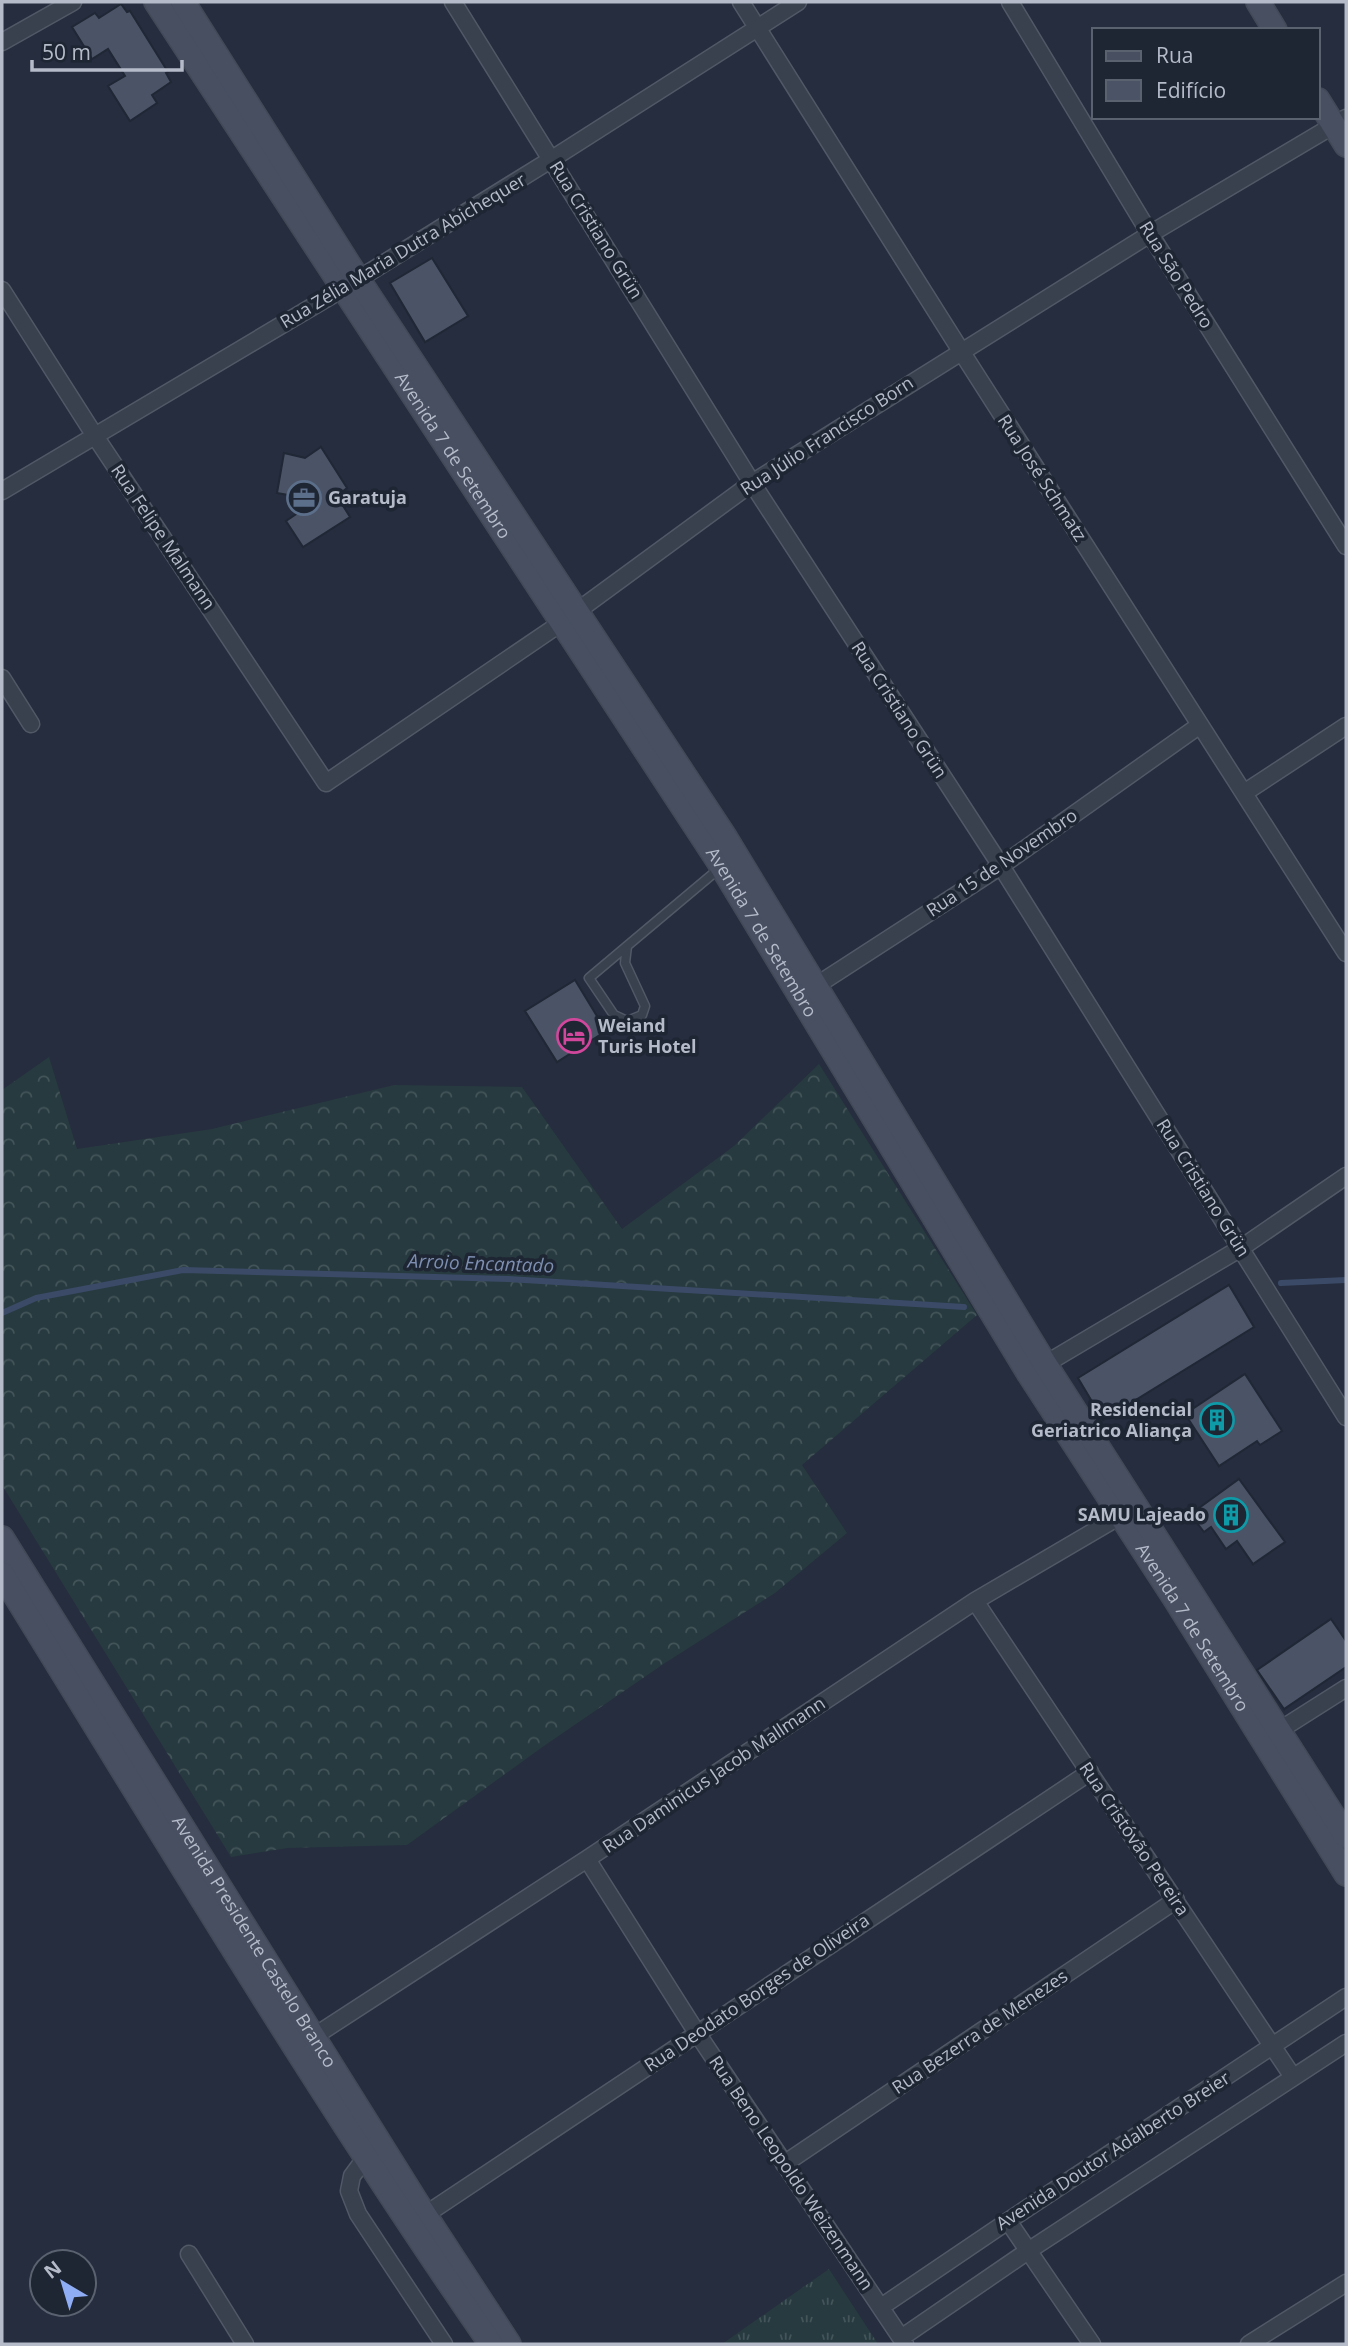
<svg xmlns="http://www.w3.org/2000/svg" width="1348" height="2346" viewBox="0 0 1348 2346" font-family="'Open Sans',sans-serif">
  <defs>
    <pattern id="forest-crowns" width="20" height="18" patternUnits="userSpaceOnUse" patternTransform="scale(1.75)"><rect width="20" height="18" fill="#273a3f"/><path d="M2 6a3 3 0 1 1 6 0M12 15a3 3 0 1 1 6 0" fill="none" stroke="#445559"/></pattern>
    <pattern id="park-tufts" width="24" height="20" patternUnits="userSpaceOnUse" patternTransform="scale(1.75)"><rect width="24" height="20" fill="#273a3f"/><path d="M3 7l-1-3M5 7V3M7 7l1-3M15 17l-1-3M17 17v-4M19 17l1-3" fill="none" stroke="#445559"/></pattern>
  </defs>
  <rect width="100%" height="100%" fill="#252d3e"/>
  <path fill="url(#forest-crowns)" d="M49,1057L77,1149L212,1129L394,1085L522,1087L622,1229L734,1146L819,1064L977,1315L802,1465L847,1533L775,1593L665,1663L541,1748L407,1845L288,1848L231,1857L2,1485V1090Z"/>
  <path fill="url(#park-tufts)" d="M829,2269L878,2344H722Z"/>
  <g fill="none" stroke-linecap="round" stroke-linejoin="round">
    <path stroke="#3b4a67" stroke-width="6" d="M1281,1283L1346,1280
      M2,1313L36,1298L183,1270L508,1279L964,1307"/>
  </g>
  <path fill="#4b5467" stroke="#202735" stroke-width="2" d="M121,4L127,12L130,11L168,72L166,73L171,82L152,95L157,103L130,121L108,86L125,76L108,49L92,59L72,27L95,13L99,18Z
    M432,258L468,316L425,342L390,283Z
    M321,447L347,488L337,496L350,517L303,547L286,521L317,500L277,493L284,453L305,458Z
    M575,980L606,1031L557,1062L525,1011Z
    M1229,1285L1254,1327L1103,1420L1078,1378Z
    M1245,1374L1282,1431L1260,1445L1257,1441L1219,1466L1185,1414Z
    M1239,1479L1285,1542L1253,1564L1237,1541L1226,1549L1211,1527L1204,1532L1193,1518L1201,1512L1199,1508Z
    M1331,1619L1346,1641V1667L1284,1709L1257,1670Z"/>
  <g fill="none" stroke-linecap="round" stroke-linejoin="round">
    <g stroke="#515866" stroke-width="11">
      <path id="lane" d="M627,946L589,978L614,1015L627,1021L642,1015L645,1006L625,963L627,946L721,867"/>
    </g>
    <g stroke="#515866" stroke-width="19">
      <path id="street" d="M453,2L752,483L1001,866L1346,1417
        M741,2L961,351L1346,953
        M1010,2L1150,234L1346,546
        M2,42L73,2
        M2,290L95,436L326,783L561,623L752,483L1150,234L1346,118
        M2,491L344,288L552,159L798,2
        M2,678L31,724
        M1244,793L1346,726
        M808,991L1001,866L1200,725
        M1037,1369L1241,1248L1346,1176
        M975,1601L1293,2077
        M1272,1735L1346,1688
        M587,1859L697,2033L905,2344
        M307,2041L587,1859L975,1601L1120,1516L1128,1509
        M372,2149L352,2176L349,2191L358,2214L444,2344
        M784,2164L1176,1900
        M419,2219L1090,1772
        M1008,2221L1092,2344
        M189,2254L245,2344
        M881,2307L1008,2221L1346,1997
        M901,2338L1028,2251L1346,2043
        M1249,2344L1346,2283"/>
    </g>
    <g stroke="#424957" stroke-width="26">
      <g id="secondary">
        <path id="s1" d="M156,2L722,867L1029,1374L1175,1599L1346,1874"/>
        <path d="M183,2L358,279L725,837L1045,1364L1346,1836"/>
        <path d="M1258,2L1275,30"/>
        <path d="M1318,100L1346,145"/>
        <path id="s2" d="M2,1538L417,2203L509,2344"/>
        <path d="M2,1574C162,1833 318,2094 491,2344"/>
      </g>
    </g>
    <use href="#lane" stroke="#39404e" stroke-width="8"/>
    <use href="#street" stroke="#39404e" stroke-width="16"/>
    <use href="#secondary" stroke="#474f61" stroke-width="23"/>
  </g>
  <defs>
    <g id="office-ring" transform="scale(1.75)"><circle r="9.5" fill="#1e2533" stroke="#5c6f8a" stroke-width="1.5"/><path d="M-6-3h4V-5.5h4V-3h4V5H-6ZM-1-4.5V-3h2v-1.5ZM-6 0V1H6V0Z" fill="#5c6f8a"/></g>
    <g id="hotel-ring" transform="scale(1.75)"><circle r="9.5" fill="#1e2533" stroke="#d1479c" stroke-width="1.5"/><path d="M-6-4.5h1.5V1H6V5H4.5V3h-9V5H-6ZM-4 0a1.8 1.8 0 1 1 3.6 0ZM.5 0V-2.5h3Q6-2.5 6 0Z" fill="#d1479c"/></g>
    <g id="building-ring" transform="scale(1.75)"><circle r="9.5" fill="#1e2533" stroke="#0f9aa8" stroke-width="1.5"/><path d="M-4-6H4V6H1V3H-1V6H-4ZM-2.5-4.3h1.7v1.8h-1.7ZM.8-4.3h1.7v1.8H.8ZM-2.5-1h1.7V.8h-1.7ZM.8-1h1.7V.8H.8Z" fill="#0f9aa8"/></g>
  </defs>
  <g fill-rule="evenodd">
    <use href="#office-ring" x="304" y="498"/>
    <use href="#hotel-ring" x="574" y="1036"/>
    <use href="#building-ring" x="1217" y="1420"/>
    <use href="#building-ring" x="1231" y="1515"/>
  </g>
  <g text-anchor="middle" stroke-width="7" stroke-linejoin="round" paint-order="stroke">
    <g font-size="18" fill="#b5bbc9" stroke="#1e2533">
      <text transform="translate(596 230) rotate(58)" y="6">Rua Cristiano Grün</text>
      <text transform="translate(403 251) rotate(-31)" y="6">Rua Zélia Maria Dutra Abichequer</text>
      <text transform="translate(1176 275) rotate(58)" y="6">Rua São Pedro</text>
      <text transform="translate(827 436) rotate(-33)" y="6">Rua Júlio Francisco Born</text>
      <text dy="6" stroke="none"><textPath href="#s1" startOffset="542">Avenida 7 de Setembro</textPath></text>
      <text transform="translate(1042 478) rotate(57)" y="6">Rua José Schmatz</text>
      <text transform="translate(163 537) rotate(56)" y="6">Rua Felipe Malmann</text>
      <text transform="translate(899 710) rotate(57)" y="6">Rua Cristiano Grün</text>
      <text transform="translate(1002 863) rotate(-34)" y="6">Rua 15 de Novembro</text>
      <text dy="6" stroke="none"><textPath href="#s1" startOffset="1110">Avenida 7 de Setembro</textPath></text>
      <text transform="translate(1203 1188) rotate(58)" y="6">Rua Cristiano Grün</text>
      <text dy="6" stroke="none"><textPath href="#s1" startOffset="1928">Avenida 7 de Setembro</textPath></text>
      <text transform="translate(714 1775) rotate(-34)" y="6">Rua Daminicus Jacob Mallmann</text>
      <text transform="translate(1134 1839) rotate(56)" y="6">Rua Cristóvão Pereira</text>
      <text dy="6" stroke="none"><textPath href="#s2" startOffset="476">Avenida Presidente Castelo Branco</textPath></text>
      <text transform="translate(757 1993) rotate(-34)" y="6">Rua Deodato Borges de Oliveira</text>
      <text transform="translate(980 2032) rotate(-34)" y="6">Rua Bezerra de Menezes</text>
      <text transform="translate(1113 2151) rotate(-33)" y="6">Avenida Doutor Adalberto Breier</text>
      <text transform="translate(791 2173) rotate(56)" y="6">Rua Beno Leopoldo Weizenmann</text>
    </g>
    <g font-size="18" font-weight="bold" fill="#b5bbc9" stroke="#1e2533" text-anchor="start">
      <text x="328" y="504">Garatuja</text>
      <text x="598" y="1032">Weiand<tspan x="598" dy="21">Turis Hotel</tspan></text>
      <text x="1192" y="1416" text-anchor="end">Residencial<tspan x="1192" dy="21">Geriatrico Aliança</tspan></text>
      <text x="1206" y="1521" text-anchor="end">SAMU Lajeado</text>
    </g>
    <g font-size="19" font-style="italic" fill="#7d8eb0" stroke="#1e2533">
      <text transform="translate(481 1263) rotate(2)" y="7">Arroio Encantado</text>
    </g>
  </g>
  <rect width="1348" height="2346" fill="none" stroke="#b5bbc9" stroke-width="7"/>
  <rect x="1092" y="28" width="228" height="91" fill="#1e2533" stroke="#5a616f" stroke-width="2"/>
  <rect x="1106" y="51" width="35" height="10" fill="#474f61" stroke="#5a616f" stroke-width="2"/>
  <text x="1156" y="63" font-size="21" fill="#b5bbc9">Rua</text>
  <rect x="1106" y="80" width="35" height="21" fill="#4b5467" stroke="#5a616f" stroke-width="2"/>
  <text x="1156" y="98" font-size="21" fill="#b5bbc9">Edifício</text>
  <g transform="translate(63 2283) rotate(322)"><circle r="33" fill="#1e2533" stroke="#5a616f" stroke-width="2"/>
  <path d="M0-5L12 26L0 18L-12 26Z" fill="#8eadf5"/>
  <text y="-10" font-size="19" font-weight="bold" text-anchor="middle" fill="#b5bbc9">N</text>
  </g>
  <path d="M32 60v10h150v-10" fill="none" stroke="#b5bbc9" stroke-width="3.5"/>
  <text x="42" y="60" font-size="21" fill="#b5bbc9" stroke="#1e2533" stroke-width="5" paint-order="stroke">50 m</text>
</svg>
